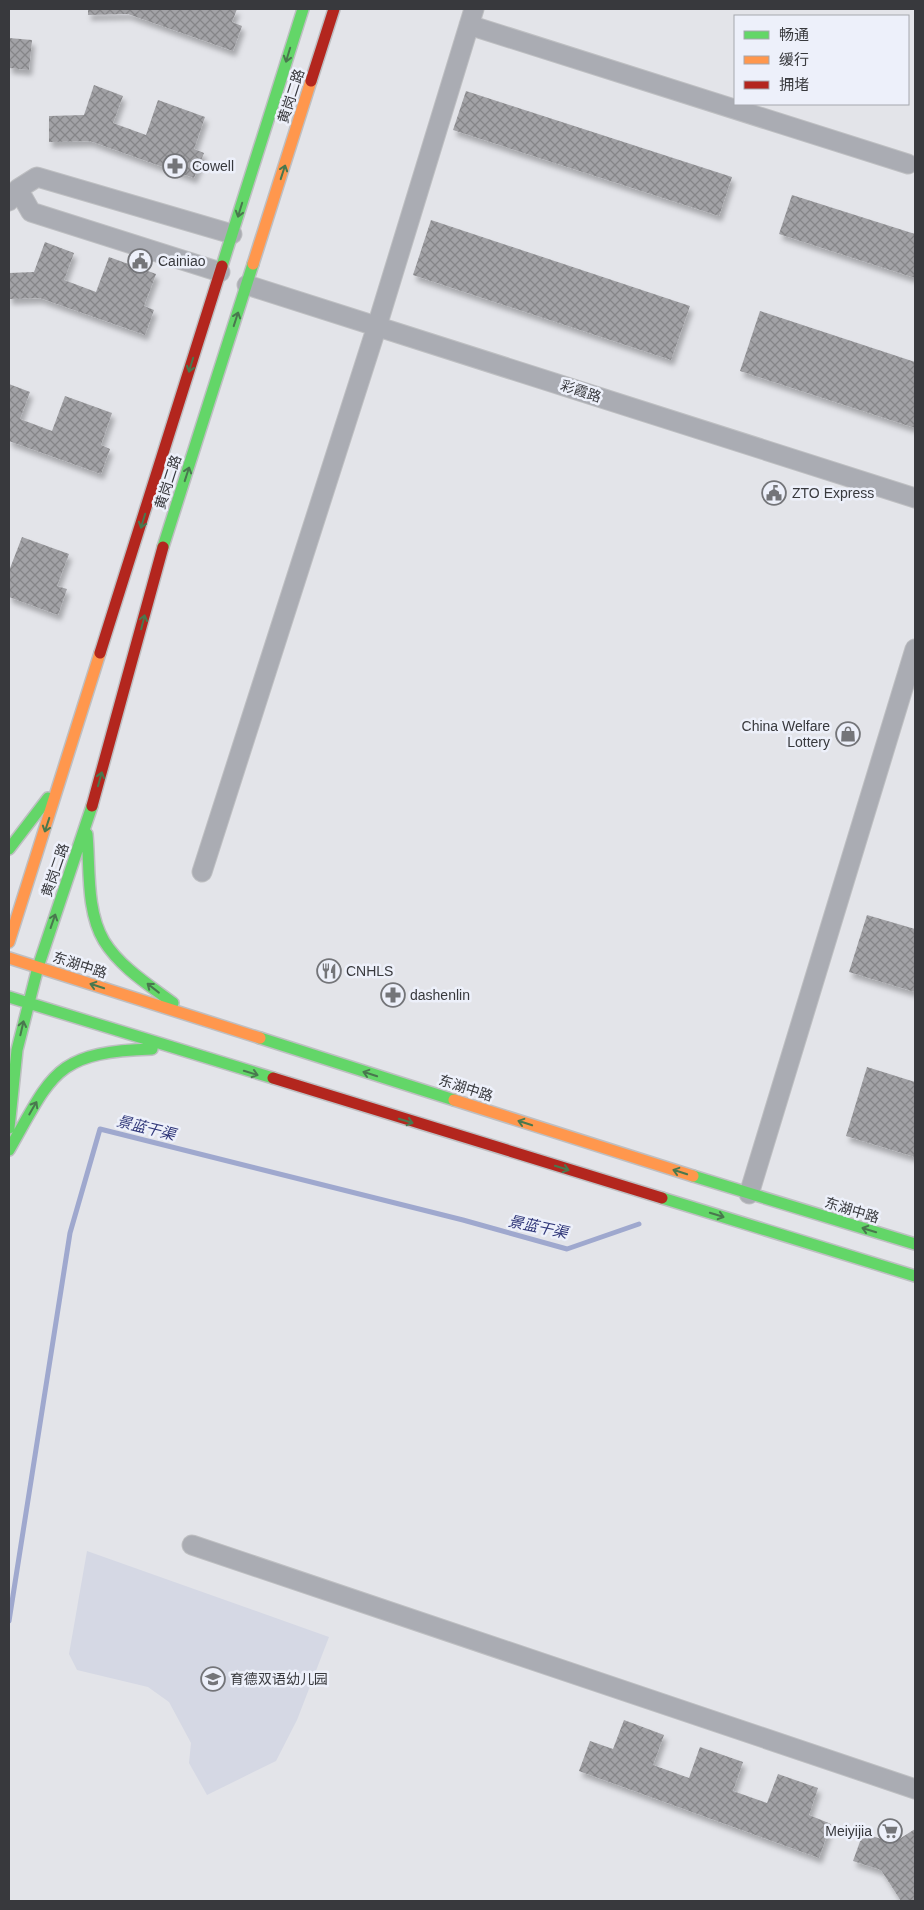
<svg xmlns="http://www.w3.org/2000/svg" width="924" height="1910" viewBox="0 0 924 1910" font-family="Helvetica,'Noto Sans SC',sans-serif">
  <defs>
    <pattern id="building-cross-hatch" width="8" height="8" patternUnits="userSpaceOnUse" patternTransform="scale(1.25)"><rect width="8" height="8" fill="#a2a2a6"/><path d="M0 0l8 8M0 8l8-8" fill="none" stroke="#858588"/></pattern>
    <filter id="shadow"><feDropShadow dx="3" dy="5.5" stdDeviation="2.5" flood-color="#0004"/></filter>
  </defs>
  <rect width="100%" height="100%" fill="#e3e4e9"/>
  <path fill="#d5d8e4" d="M87,1551L329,1637L297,1720L276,1761L207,1795L189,1763L191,1743L169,1702L148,1687L77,1670L69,1654Z"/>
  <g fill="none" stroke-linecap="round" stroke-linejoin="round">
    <path stroke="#9fa8ce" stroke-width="5" d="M9,1621L70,1233L100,1129L463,1220L567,1249L639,1224"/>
  </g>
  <path fill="url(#building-cross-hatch)" filter="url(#shadow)" d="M88,9H237L232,22L242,26L233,51L128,14L88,15Z
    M9,38L32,40L29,70L9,68Z
    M94,85L123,96L113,123L146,135L158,100L205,117L194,149L204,153L194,178L90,141L49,142V116L84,115Z
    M466,91L732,177L719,216L453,130Z
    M792,195L915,234V278L779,234Z
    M431,220L690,306L671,360L413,275Z
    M45,242L74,253L64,280L96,292L109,257L156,274L144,306L154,310L145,335L40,298L9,299V273L34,272Z
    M760,311L915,362V428L740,371Z
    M9,384L30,392L20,419L52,431L65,396L112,413L101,445L110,449L101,474L9,441Z
    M22,537L69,554L57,586L67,589L58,615L9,597V571Z
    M867,915L915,929V992L849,972Z
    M867,1067L915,1082V1157L846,1136Z
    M624,1720L664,1735L653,1765L689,1778L700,1747L743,1762L733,1791L767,1803L778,1774L818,1788L809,1815L831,1824L819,1858L579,1771L590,1741L613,1749Z
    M915,1829V1901H901L881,1870L853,1861L863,1833L893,1843Z"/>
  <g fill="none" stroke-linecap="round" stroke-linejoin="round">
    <g stroke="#bebfc2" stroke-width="21">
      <path id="street" d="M469,25L908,164
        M18,189L31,212L220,272
        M9,201L18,189L37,177L232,234
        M247,285L915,498
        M202,872L377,326L474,9
        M749,1194L915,649
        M192,1545L915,1789"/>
    </g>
    <g stroke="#bebfc2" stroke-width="14">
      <path id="fast" d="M222,266L303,9
        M163,547L253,264
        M87,834C90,868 86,911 104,941C120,967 149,985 173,1003
        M9,849L48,798
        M9,997L273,1078
        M260,1038L454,1100
        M9,1128L17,1050L38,967L92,806
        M9,1150C53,1073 55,1052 152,1049
        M693,1176L915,1244
        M662,1198L915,1276"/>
    </g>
    <g stroke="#bebfc2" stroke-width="14">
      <path id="slow" d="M253,264L311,81
        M9,942L100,653
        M9,958L260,1038
        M454,1100L693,1176"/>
    </g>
    <g stroke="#bebfc2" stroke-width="14">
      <path id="jam" d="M311,81L334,9
        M100,653L222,266
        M92,806L163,547
        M273,1078L662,1198"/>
    </g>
    <use href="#street" stroke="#aaacb3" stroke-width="19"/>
    <use href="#fast" stroke="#63d668" stroke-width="11"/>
    <use href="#slow" stroke="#ff974d" stroke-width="11"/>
    <use href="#jam" stroke="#b3261e" stroke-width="11"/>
  </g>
  <defs><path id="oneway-shaft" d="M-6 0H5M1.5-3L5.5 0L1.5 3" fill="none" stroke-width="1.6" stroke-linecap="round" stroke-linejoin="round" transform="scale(1.25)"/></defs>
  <g stroke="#49784e">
    <use href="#oneway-shaft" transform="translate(288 55) rotate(107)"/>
    <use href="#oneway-shaft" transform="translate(283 172) rotate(-72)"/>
    <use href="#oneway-shaft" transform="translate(240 210) rotate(107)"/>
    <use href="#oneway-shaft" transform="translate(236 319) rotate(-72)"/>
    <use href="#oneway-shaft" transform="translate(191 365) rotate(107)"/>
    <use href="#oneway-shaft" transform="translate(187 474) rotate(-72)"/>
    <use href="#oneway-shaft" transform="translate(143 521) rotate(107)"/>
    <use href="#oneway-shaft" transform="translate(143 622) rotate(-76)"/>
    <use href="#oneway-shaft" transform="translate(100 779) rotate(-74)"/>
    <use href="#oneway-shaft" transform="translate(47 825) rotate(108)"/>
    <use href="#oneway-shaft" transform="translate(53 921) rotate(-71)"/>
    <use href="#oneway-shaft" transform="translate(97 986) rotate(-162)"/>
    <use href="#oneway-shaft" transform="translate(153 988) rotate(-142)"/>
    <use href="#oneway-shaft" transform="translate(22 1028) rotate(-77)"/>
    <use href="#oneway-shaft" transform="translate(251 1073) rotate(17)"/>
    <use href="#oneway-shaft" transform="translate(370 1074) rotate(-162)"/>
    <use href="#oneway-shaft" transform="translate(33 1108) rotate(-60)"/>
    <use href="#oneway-shaft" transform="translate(406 1121) rotate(17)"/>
    <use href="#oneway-shaft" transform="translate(525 1123) rotate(-162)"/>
    <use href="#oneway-shaft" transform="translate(562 1168) rotate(17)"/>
    <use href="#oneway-shaft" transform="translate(680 1172) rotate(-162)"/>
    <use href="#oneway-shaft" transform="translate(717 1215) rotate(17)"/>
    <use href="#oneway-shaft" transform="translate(869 1230) rotate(-163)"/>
  </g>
  <defs>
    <g id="pharmacy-ring" transform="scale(1.25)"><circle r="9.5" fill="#edf0fa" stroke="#747579" stroke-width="1.5"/><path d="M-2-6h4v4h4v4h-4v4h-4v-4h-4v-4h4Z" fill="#747579"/></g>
    <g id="civic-ring" transform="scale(1.25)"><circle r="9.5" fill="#edf0fa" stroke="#747579" stroke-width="1.5"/><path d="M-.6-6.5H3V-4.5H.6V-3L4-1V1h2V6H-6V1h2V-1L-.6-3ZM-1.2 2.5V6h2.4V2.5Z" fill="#747579"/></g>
    <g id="shop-ring" transform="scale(1.25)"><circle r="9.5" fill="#edf0fa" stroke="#747579" stroke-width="1.5"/><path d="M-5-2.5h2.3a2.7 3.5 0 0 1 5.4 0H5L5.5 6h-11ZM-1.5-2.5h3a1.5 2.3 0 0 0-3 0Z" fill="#747579"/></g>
    <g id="restaurant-ring" transform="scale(1.25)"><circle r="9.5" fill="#edf0fa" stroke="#747579" stroke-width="1.5"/><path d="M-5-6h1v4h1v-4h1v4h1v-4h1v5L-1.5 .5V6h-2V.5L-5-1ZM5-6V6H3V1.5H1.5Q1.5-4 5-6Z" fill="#747579"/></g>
    <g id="school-ring" transform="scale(1.25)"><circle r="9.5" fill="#edf0fa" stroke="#747579" stroke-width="1.5"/><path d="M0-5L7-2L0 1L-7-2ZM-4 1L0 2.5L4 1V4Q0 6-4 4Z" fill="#747579"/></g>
    <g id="supermarket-ring" transform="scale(1.25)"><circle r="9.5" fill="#edf0fa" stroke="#747579" stroke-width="1.5"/><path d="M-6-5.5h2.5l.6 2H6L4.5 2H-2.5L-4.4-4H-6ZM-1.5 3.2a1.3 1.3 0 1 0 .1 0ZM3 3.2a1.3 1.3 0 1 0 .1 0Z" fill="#747579"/></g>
  </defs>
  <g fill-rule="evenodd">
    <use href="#pharmacy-ring" x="175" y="166"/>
    <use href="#civic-ring" x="140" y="261"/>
    <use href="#civic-ring" x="774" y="493"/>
    <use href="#shop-ring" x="848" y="734"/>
    <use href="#restaurant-ring" x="329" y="971"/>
    <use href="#pharmacy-ring" x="393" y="995"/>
    <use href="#school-ring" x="213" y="1679"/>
    <use href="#supermarket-ring" x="890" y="1831"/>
  </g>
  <g text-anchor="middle" stroke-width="5" stroke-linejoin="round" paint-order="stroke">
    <g font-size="14" fill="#38393d" stroke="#edf0fa">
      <text transform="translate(291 96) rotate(-72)" y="5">黄岗二路</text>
      <text transform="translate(581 391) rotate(18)" y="5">彩霞路</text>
      <text transform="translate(168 482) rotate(-72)" y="5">黄岗二路</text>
      <text transform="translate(55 870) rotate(-71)" y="5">黄岗二路</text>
      <text transform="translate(80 965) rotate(18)" y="5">东湖中路</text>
      <text transform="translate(466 1088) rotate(18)" y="5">东湖中路</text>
      <text transform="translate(852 1210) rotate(17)" y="5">东湖中路</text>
    </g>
    <g font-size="14" fill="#38393d" stroke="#edf0fa" text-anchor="start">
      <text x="192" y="171">Cowell</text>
      <text x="158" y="266">Cainiao</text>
      <text x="792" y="498">ZTO Express</text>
      <text x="830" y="731" text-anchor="end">China Welfare<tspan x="830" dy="16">Lottery</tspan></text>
      <text x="346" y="976">CNHLS</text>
      <text x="410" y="1000">dashenlin</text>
      <text x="230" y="1684">育德双语幼儿园</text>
      <text x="872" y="1836" text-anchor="end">Meiyijia</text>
    </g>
    <g font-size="15" font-style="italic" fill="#31387a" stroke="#edf0fa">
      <text transform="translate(146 1128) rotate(14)" y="5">景蓝干渠</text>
      <text transform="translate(538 1227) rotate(12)" y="5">景蓝干渠</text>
    </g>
  </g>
  <rect width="924" height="1910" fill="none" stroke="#38393d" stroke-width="20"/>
  <rect x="734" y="15" width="175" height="90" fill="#edf0fa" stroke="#a5a7ae"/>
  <rect x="744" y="31" width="25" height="8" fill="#63d668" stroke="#a5a7ae"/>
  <text x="779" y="40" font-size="15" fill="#38393d">畅通</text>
  <rect x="744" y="56" width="25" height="8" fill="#ff974d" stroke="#a5a7ae"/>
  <text x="779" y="65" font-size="15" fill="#38393d">缓行</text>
  <rect x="744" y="81" width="25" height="8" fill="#b3261e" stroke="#a5a7ae"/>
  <text x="779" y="90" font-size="15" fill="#38393d">拥堵</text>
</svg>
